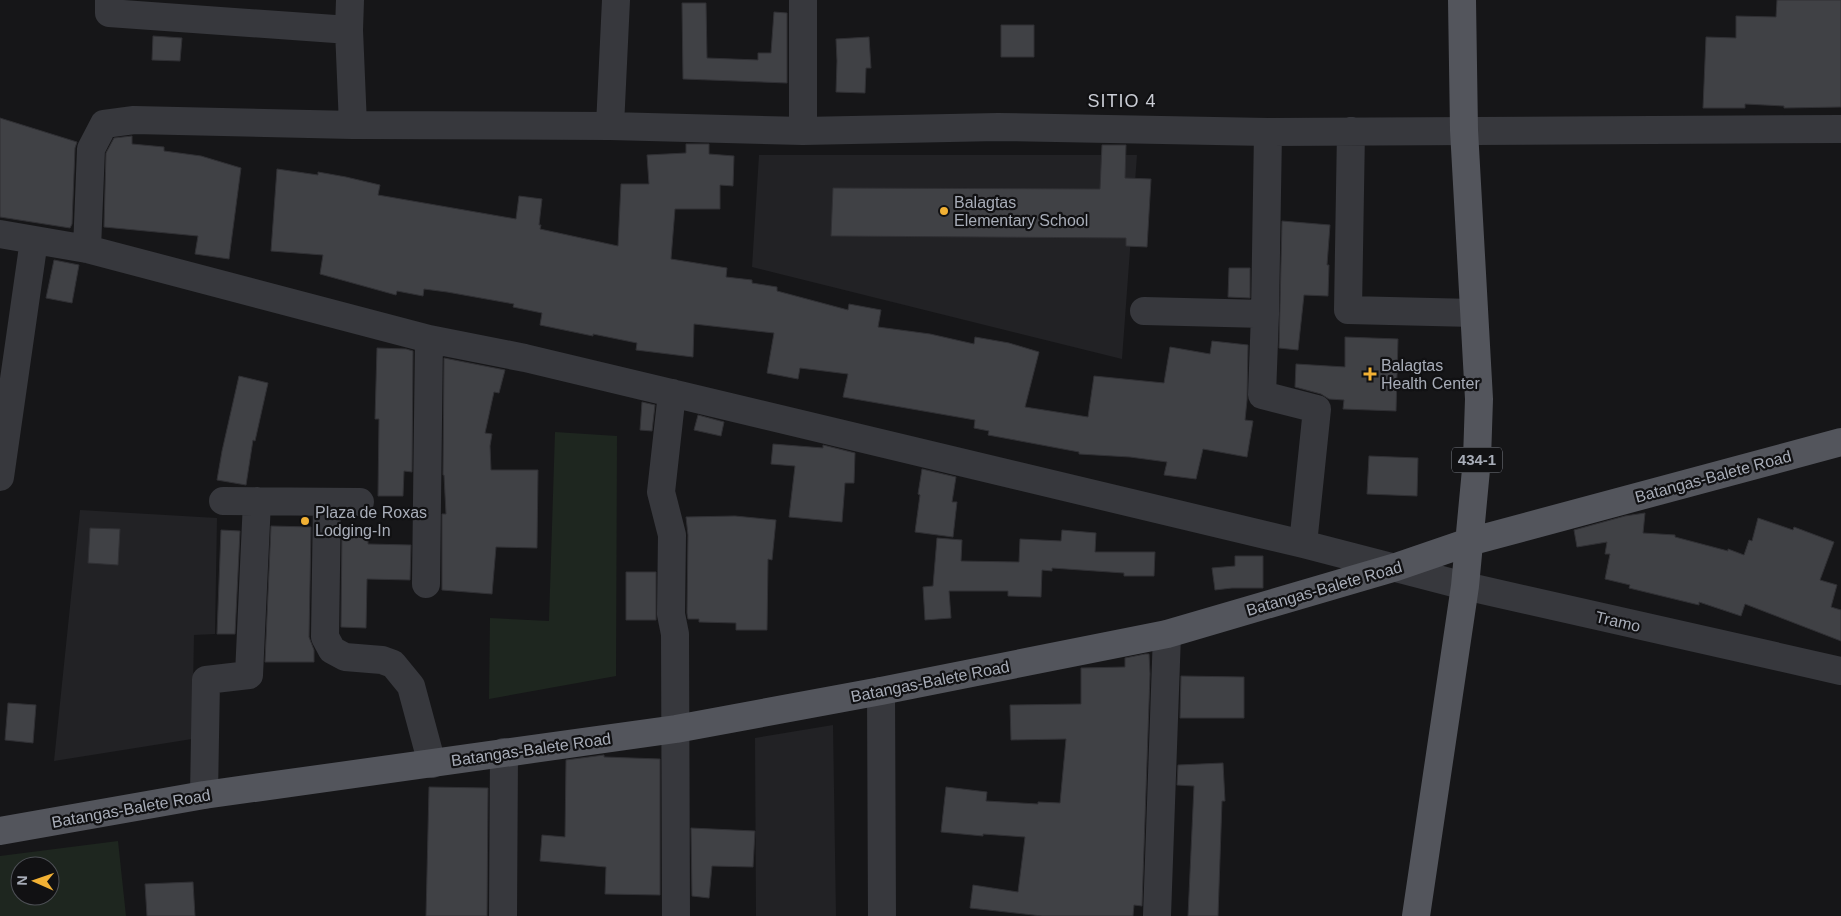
<svg xmlns="http://www.w3.org/2000/svg" width="1841" height="916" viewBox="0 0 1841 916" font-family="Arial,sans-serif">
  <rect width="100%" height="100%" fill="#161618"/>
  <path fill="#222225" d="M759,155H1137L1122,359L752,267Z
    M80,510L217,518L215,634L194,635L192,739L54,761Z
    M833,725L836,916H756L755,738Z"/>
  <path fill="#1e261f" fill-rule="evenodd" d="M555,432L617,436L616,676L489,699L490,618L549,621Z
    M118,841L126,916H0V856ZM20,866H50V896H20Z"/>
  <path fill="#404145" stroke="#303034" d="M1777,0H1841V107L1784,108V106L1745,104V108H1703L1706,37L1736,38V16L1776,17Z
    M682,3H706L707,58L758,60V53H771L774,12L787,13V83L683,79Z
    M1001,25H1034V57H1001Z
    M153,36L182,38L180,61L152,60Z
    M869,37L871,68H866L865,93L836,92L837,61L836,39Z
    M0,118L77,142L75,148L72,224L70,228L0,217Z
    M132,136V144L164,147V151L201,156L241,168L229,259L195,254L198,236L104,227L106,153L114,138Z
    M686,144H709V154L734,156L733,186L720,185V209H675L671,259L727,268L726,277L752,280V283L777,287V291L848,310L849,304L881,310L878,327L930,334L974,344L975,337L1009,343L1039,352L1025,407L1088,417L1094,376L1164,383L1170,347L1210,354L1212,341L1248,345L1247,400L1245,420L1253,421L1247,457L1203,449L1196,479L1164,475L1167,462L1130,457L1079,454V452L988,435L989,431L974,428L975,420L843,397L848,374L800,368L798,379L767,373L774,333L694,324L693,357L636,350L637,343L593,334V336L540,325L542,313L513,307L514,304L447,292L424,289L423,296L397,291L396,295L320,274L323,255L271,251L277,169L318,175V172L346,177L380,185L378,195L516,219L519,196L542,199L539,225H541L540,229L618,246L621,184H649L647,155L686,153Z
    M1102,145H1126L1125,178L1151,179L1147,247L1126,246V238L831,236L833,188L1100,189Z
    M1282,221L1330,225L1327,265H1329L1328,296L1304,295L1298,350L1279,348Z
    M54,260L79,265L72,303L46,298Z
    M1229,268H1250V298L1228,297Z
    M1345,337L1398,339L1396,411L1343,409L1344,400L1329,399L1321,394L1295,387L1296,364L1345,367Z
    M377,348L406,349L413,351L412,472L404,471L403,496H378L379,419H375Z
    M444,358L505,370L499,393L494,392L485,433L492,434L490,446L491,470H538L537,548L496,547L492,594L442,590V514H446L444,475H443Z
    M239,376L268,383L255,441L253,440L246,485L217,480L222,451Z
    M642,402L655,405L652,431L640,430Z
    M698,415L724,422L721,436L694,430Z
    M773,444L823,448V445L855,453L854,483H845L842,522L789,517L795,466L771,464Z
    M1369,456L1418,458L1417,496L1367,494Z
    M922,469L956,477L952,502H957L953,537L915,532L920,495L918,494Z
    M1645,513L1643,533L1675,535V537L1728,551V549L1744,555L1749,540L1752,541L1758,518L1793,530L1794,527L1834,542L1820,580L1837,585L1831,607L1841,610V641L1745,604L1741,616L1699,602V605L1629,588L1630,585L1605,579L1610,554H1605L1607,542L1577,547L1574,530L1625,516Z
    M735,516L776,520L772,560L768,559L767,630H736V623L699,622V619H688L687,613L688,535L686,517Z
    M271,526L311,527L309,637L314,650V662H265Z
    M90,528L120,529L118,565L88,563Z
    M342,528H368V544L411,545L410,580L367,579L366,628L341,627Z
    M221,530L240,531L235,634H217Z
    M1062,530L1096,533L1095,552H1155L1154,576H1124V573L1052,568V571L1042,570L1041,597L1008,596V591H949L951,618L925,620L923,587L933,586L937,538L962,540L961,561L1019,562L1020,539L1061,541Z
    M1235,556H1263V588H1232L1215,590L1212,568L1235,566Z
    M626,572H656V620H626Z
    M1145,654H1149L1150,674L1142,906L1134,905L1133,916H1042L970,908L973,885L1018,892L1025,837L983,834V836L941,832L946,787L987,792L986,801L1038,804V802L1060,803L1066,739L1011,740L1010,705L1081,704V668L1125,667V658Z
    M1181,676L1244,677V718H1180Z
    M8,703L36,705L33,743L5,740Z
    M604,755V757L660,759V895L605,894L606,867L540,861L542,835L565,837L566,760Z
    M1223,763L1225,801H1222L1218,916H1188L1194,786L1177,785L1178,765Z
    M429,787L488,788L487,916H426Z
    M691,828L755,831L753,867L712,866L709,898L692,896Z
    M193,882L195,916H147L145,884Z"/>
  <g fill="none" stroke-linecap="round" stroke-linejoin="round">
    <path stroke="#37383d" stroke-width="28" d="M109,0V13L349,30
      M350,0L349,30L353,125
      M803,0V131
      M610,126L616,0
      M1351,131L1348,310L1474,313
      M1268,132L1265,314L1262,395L1317,409L1303,544
      M0,234L87,249L429,339L525,358L1303,544L1465,586L1841,671
      M87,249L91,149L104,124L134,120L353,125L610,126L803,131L998,127L1268,132L1841,129
      M1144,311L1265,314
      M672,393L661,492L672,535L671,614L675,634L676,916
      M0,477L34,240
      M223,501L360,502
      M327,502L325,637L332,650L345,657L382,660L393,664L411,686L432,764
      M426,584L429,339
      M881,691L882,916
      M204,795L206,680L249,675L257,501
      M503,916L504,752
      M1157,916L1167,634"/>
    <path stroke="#53555c" stroke-width="28" d="M0,831L204,795L676,729L881,691L1167,634L1396,567L1469,542L1841,442
      M1416,916L1465,586L1477,459L1479,399L1464,130L1462,0"/>
  </g>
  <g fill="#f2b134" stroke="#111113" stroke-width="2">
    <circle cx="944" cy="211" r="5"/>
    <path d="M1367.5 366.5h5v5h5v5h-5v5h-5v-5h-5v-5h5z"/>
    <circle cx="305" cy="521" r="5"/>
  </g>
  <g text-anchor="middle" stroke-width="4.5" stroke-linejoin="round" paint-order="stroke">
    <rect fill="#111113" stroke="#7b7e86" stroke-width="1" x="1452" y="447.5" width="50" height="25" rx="4"/>
    <g font-size="15" font-weight="bold" fill="#a8adb8">
      <text x="1477" y="465">434-1</text>
    </g>
    <g font-size="16" fill="#a8adb8" stroke="#111113" text-anchor="start">
      <text x="954" y="208">Balagtas<tspan x="954" dy="18">Elementary School</tspan></text>
      <text x="1381" y="371">Balagtas<tspan x="1381" dy="18">Health Center</tspan></text>
      <text x="315" y="518">Plaza de Roxas<tspan x="315" dy="18">Lodging-In</tspan></text>
    </g>
    <g font-size="16" fill="#a8adb8" stroke="#111113">
      <text transform="translate(1713 476) rotate(-15)" y="6">Batangas-Balete Road</text>
      <text transform="translate(1324 588) rotate(-16)" y="6">Batangas-Balete Road</text>
      <text transform="translate(1618 621) rotate(13)" y="6">Tramo</text>
      <text transform="translate(930 681) rotate(-11)" y="6">Batangas-Balete Road</text>
      <text transform="translate(531 749) rotate(-8)" y="6">Batangas-Balete Road</text>
      <text transform="translate(131 808) rotate(-10)" y="6">Batangas-Balete Road</text>
    </g>
    <g font-size="18" letter-spacing="1" fill="#c9ccd4" stroke="#111113">
      <text x="1122" y="107">SITIO 4</text>
    </g>
  </g>
  <g transform="translate(35 881) rotate(272)"><circle r="24" fill="#111113" stroke="#4d4f55"/>
  <path d="M0-4L9 19L0 12L-9 19Z" fill="#f2b134"/>
  <text y="-8" font-size="14" font-weight="bold" text-anchor="middle" fill="#a8adb8">N</text>
  </g>
</svg>
